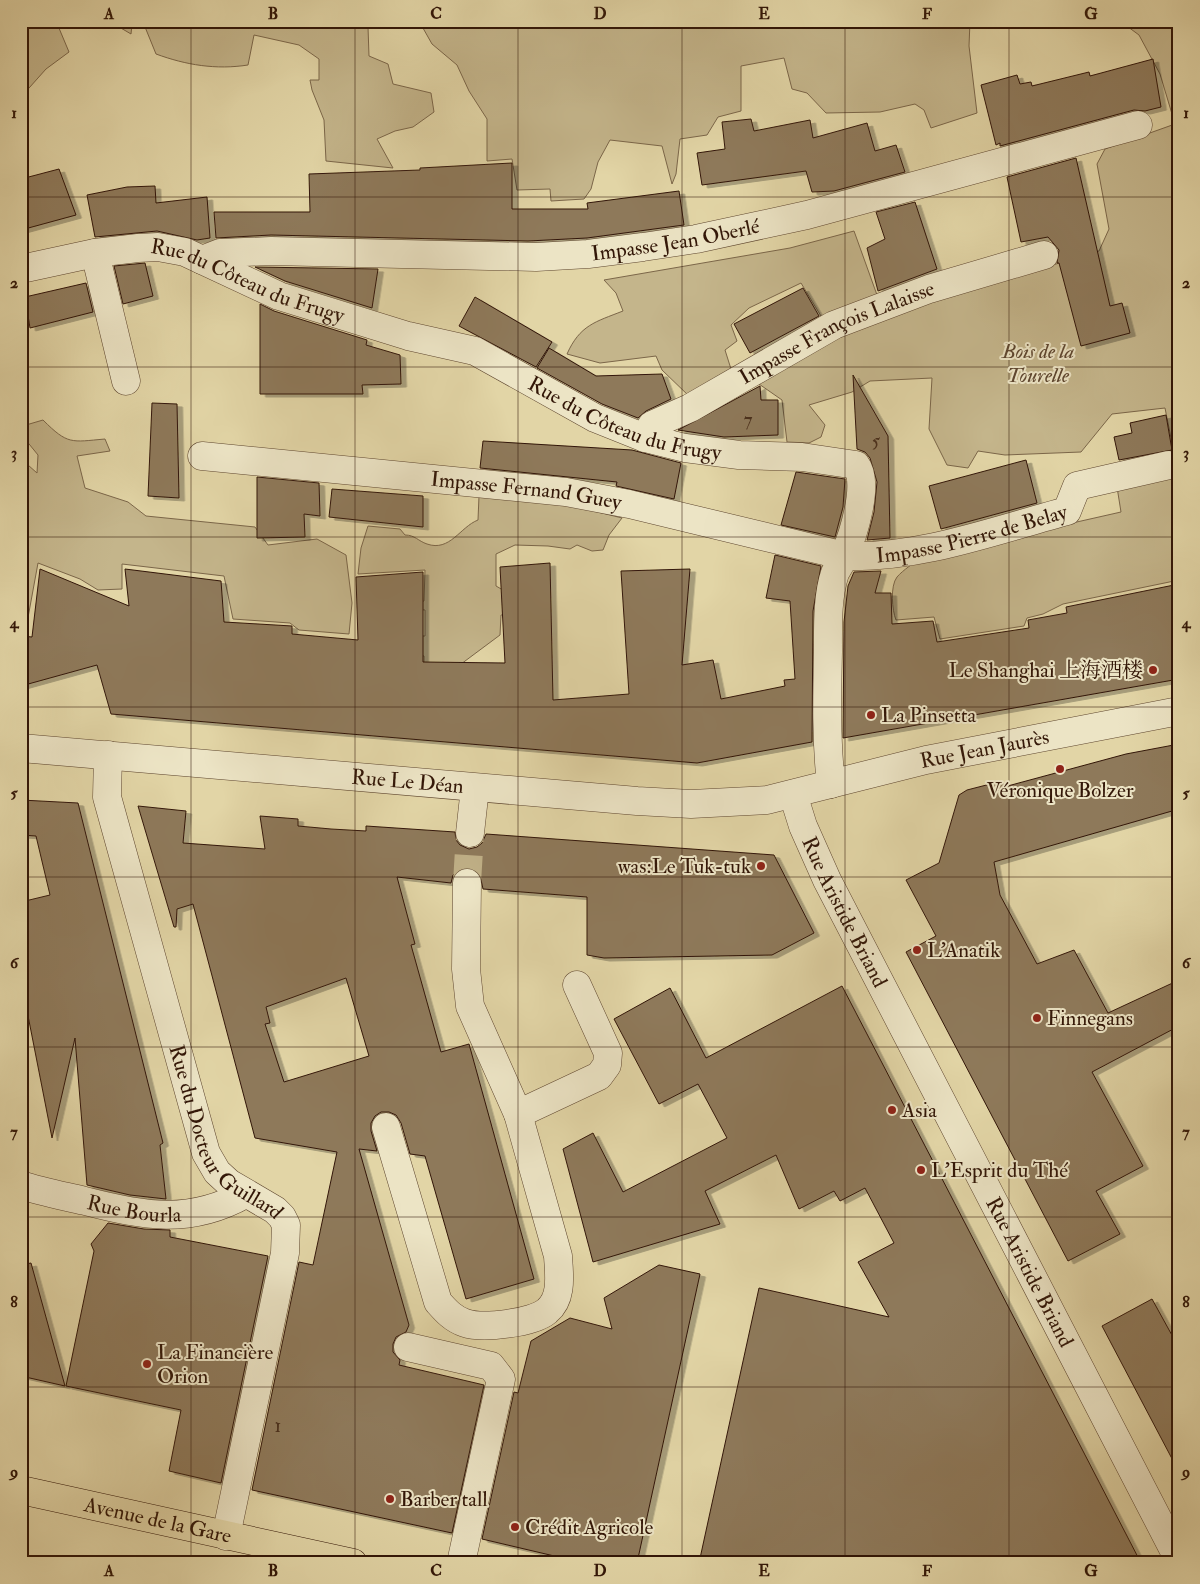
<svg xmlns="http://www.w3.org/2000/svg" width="1200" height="1584" viewBox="0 0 1200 1584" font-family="'IM FELL Double Pica','Noto Serif SC',serif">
  <defs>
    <filter id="shadow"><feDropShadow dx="5.5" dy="3" stdDeviation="0" flood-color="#0004"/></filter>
  </defs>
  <rect width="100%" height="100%" fill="#e2d5a6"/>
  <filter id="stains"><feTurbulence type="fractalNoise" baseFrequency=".004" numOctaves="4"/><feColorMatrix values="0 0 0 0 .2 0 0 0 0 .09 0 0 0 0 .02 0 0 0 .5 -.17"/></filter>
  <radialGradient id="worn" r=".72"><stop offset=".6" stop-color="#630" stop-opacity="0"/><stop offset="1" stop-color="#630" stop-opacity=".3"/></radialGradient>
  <path fill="#c4b58b" stroke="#7b6649" d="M21,21H56L69,52L46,69L21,97Z
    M109,21H411L382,28L368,27L369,56L388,64L393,84L431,93L434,112L413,127L395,131L377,139L393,168L326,161L324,120L312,90L310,80H319V59L299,45L254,35L248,65C216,70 186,65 156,54L143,22L132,24L131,34Z
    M419,21H970L969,46L977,113L931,128L924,110L915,104L880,112L826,113L807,93L792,89L784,58L741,66V111L718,117L707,135L680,139L676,174L672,184L662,146L610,140L598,162L591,189L584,199L551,201L550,189L517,190L512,159L487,161V119L469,91L457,65L432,44Z
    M1120,21H1179V580L1063,604L1043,614L1027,618L1024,626L940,639L934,617L896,620C892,610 890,586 897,577C903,570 914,563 922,557L1121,512L1117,487L1177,468L1165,408L1112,414L1081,452L1005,455L978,451L968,468L947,465L929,429L932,378L870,381L852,392L809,405L825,425L821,437L809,443L787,442L782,400L759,384L778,368L830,331L801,283L749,308L731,325L737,341L725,350L731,369L690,397L662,370L656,356L600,363L567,354C580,325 595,322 623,311L616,293L604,280L790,248L854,231L877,295L1013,277L1099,251L1109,229L1097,164L1105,149L1175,124L1160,74L1139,35Z
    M43,420C68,445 71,442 105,439L110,451L77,456L85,488L128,502L146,516L255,527L268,545L317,539L346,555L352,603L349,634L299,630L290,623L233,619L224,576L122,564V589L98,590L80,579L38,563L27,623H21V465H28L37,473L38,455L25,439L26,425Z
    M479,496L570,505L622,518L609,535L603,550L592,551L577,545L570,549L548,546L515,545L496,554V586L543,613L501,615L500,635L453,670H424V656L407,655L406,636H425V610L411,609L410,603L424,601L425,570L358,574L361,548L368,526L400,529L405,535C415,535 418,541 427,544C450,552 460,527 478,520Z"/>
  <path fill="#8e795a" stroke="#321607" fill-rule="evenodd" filter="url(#shadow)" d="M1153,59L1161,107L1145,111L1134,110L1000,146V143L996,145L981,85L1017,75L1020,84L1031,82L1032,86L1089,72L1090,76Z
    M751,119L754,131L810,120L813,138L867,123L875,151L896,145L905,172L834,191L812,192L806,171L702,185L697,153L725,149L722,122Z
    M1076,158L1110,306L1122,303L1130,333L1081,346L1059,263H1057L1059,250L1048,237L1021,242L1007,177Z
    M512,163V209H588L587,203L679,191L684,225L587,238L528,241L271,235L216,238L214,212H310L309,174L420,170V168Z
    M59,169L76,215L21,230V179Z
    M155,186L156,203L207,197L210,238L197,240L157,231L95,237L87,195L127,187Z
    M915,202L937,269L878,291L867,248L885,239L876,212Z
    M145,263L153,296L123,304L114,266Z
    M255,267L378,269L372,308L285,281Z
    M86,283L93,312L30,328L25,297Z
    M803,288L819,316L750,353L734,324Z
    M475,297L552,342L536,367L459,326Z
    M260,304L274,311L367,340L366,345L400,355L401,384L362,385L363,394H260Z
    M549,348L596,376L662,374L671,399L646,411L638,418L602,404L537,368Z
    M853,375L888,436L890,538L867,540L874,512L877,482L870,458L865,452L857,449Z
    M760,386L761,400H778V435L724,437L678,430Z
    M152,403L177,404L179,498L148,496Z
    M1166,415L1172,450L1119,460L1114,437L1132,433L1130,423Z
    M483,441L632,450L681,463L674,499L616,486L617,482L480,468Z
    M1026,460L1037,503L941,529L929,486Z
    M796,472L845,479L843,507L835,537L781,525Z
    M257,477L319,483L320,516L304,514L305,537L257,538Z
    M332,489L423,496V527L329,517Z
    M775,555L821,566L813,611L812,742L697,763L111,714L97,665L21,686V636L32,637L40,569L129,606L125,569L221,581L224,622L292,626V634L358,640L356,577L423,572V662L505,663L500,567L550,563L553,700L629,694L621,571L690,569L682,665L713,660L721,699L785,686L784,680L795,679L790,601L766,598Z
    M881,571L875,593H891L892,624L933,621L937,642L1029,628L1028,620L1067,613L1066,607L1179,584V679L843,738L844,622L848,586L854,572Z
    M1179,744V809L994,862L1000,895L1037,964L1074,950L1108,1013L1179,980V1026L1092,1072L1143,1166L1096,1191L1120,1234L1068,1261L906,952L936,936L906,880L939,863L959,795L967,790L1002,781L1004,787L1126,754Z
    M21,800L78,803L163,1143L160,1145L166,1199L130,1195L87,1185L75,1038L52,1138L21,980V902L50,895L36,836L21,835Z
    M138,806L186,811L183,843L265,849L260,816L298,819V826L331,829L366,831V826L455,832L456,840L460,845L469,849L477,847L482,843L486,834L774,855L814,933L772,955L604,958L587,955V897L483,889L480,875L475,869L468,867L459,870L453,875L451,883L397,877L415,944L411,945L441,1052L469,1044L534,1279L466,1299L425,1156L410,1154L401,1123L396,1115L389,1112H381L375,1116L371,1123V1131L377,1151L359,1149L409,1325L406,1332L396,1337L393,1344V1352L400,1360L399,1365L484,1385L452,1533L252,1490L299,1262L313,1265L337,1152L255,1138L193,904L177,909L176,927H174ZM346,978L369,1056L284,1082L265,1024L270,1023L266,1007Z
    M842,986L880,1059L1141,1563H699L759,1288L889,1317L858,1262L894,1243L865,1188L840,1201L834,1191L799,1209L776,1155L705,1191L720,1224L593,1262L563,1149L593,1133L623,1192L727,1138L698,1084L659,1104L614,1019L670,988L706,1058Z
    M108,1223L144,1229L170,1230V1237L268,1256L221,1483L169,1471L181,1410L66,1386L94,1251L91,1244Z
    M31,1263L65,1386L21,1376V1265Z
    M659,1265L700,1274L637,1563H584L482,1539L514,1392L518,1393L531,1341L570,1318L612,1329L604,1298Z
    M1152,1299L1179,1348V1472L1102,1326Z"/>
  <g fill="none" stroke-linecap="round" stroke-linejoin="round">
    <path stroke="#bfaf86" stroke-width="28" stroke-dasharray="28 14" stroke-linecap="butt" d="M467,883L470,833"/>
    <g stroke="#5e462f" stroke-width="29">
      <g id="minor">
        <path d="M95,253L126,381"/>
        <path id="s1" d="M202,260L220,253L271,251L536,257L588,254L643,247L696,239L807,215L1138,125"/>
        <path id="s2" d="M21,269L95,253L138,248L158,247L185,252L279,296L408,336L475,351L595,418L645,438L685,448L739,455L802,457L856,465C870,483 853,536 844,556C842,562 838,567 835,573C827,597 828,626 828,652C827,697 826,740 831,784"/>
        <path id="s3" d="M645,438L652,425L690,408L834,325L929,289L1044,255"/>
        <path id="s4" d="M202,456L566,492L629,504L845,556C919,559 996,530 1067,511L1077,486L1169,465"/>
        <path id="s5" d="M21,748L637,801L691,804L767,800L926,760L1179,711"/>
        <path id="s6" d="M108,755L107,797L206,1153L217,1172L229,1183L275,1210L282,1217L286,1225L285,1253L226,1536"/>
        <path id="s7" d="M793,794L803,826L827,880L1179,1560"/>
        <path d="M470,833L475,788"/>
        <path d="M518,1114L599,1076L607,1065L608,1053L577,985"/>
        <path d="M386,1127L438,1302C446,1311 453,1319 465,1323C483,1329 533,1323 547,1311C563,1298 559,1274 558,1256L518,1114L470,1006L466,969L467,883"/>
        <path id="s8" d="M21,1185C42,1192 64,1196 85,1201C143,1216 190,1225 245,1194"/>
        <path d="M408,1347L491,1366L501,1379L461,1563"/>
      </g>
    </g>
    <g stroke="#321607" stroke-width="29">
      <g id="major">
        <path id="s9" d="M21,1490L353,1563"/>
      </g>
    </g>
    <use href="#minor" stroke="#ece4c5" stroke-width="28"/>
    <use href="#major" stroke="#e2d5a6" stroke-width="28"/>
  </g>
  <path fill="none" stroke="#321607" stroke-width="1" stroke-opacity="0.55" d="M191,21V1563M355,21V1563M518,21V1563M682,21V1563M845,21V1563M1009,21V1563M21,197H1179M21,367H1179M21,537H1179M21,707H1179M21,877H1179M21,1047H1179M21,1217H1179M21,1387H1179"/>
  <g fill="#8f2418" stroke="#ece4c5" stroke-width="2">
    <circle cx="1153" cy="670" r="5"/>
    <circle cx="871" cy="715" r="5"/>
    <circle cx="1060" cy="769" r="5"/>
    <circle cx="761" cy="866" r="5"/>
    <circle cx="917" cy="950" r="5"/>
    <circle cx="1037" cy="1018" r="5"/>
    <circle cx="892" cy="1110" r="5"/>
    <circle cx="921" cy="1170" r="5"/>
    <circle cx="147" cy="1364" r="5"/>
    <circle cx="390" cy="1499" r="5"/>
    <circle cx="515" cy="1527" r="5"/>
  </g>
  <g text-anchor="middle" stroke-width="4" stroke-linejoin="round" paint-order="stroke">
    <g font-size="19" fill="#492f1c">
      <text x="748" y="426">7</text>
      <text x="876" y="447">5</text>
      <text x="278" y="1432">1</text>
    </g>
    <g font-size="21" fill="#321607" stroke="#ece4c5">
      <text dy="7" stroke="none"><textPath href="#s1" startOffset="476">Impasse Jean Oberlé</textPath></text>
      <text dy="7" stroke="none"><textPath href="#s2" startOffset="235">Rue du Côteau du Frugy</textPath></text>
      <text dy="7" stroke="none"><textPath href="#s3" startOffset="222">Impasse François Lalaisse</textPath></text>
      <text dy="7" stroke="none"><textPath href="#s2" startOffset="640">Rue du Côteau du Frugy</textPath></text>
      <text dy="7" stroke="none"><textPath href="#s4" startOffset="326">Impasse Fernand Guey</textPath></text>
      <text dy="7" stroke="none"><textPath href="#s4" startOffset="781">Impasse Pierre de Belay</textPath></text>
      <text dy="7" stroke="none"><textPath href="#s5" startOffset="972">Rue Jean Jaurès</textPath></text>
      <text dy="7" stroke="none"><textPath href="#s5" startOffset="388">Rue Le Déan</textPath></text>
      <text dy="7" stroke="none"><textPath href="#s7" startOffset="129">Rue Aristide Briand</textPath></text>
      <text dy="7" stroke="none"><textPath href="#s6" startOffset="405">Rue du Docteur Guillard</textPath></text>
      <text dy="7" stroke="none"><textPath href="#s8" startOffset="116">Rue Bourla</textPath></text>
      <text dy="7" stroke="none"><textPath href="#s7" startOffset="534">Rue Aristide Briand</textPath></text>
      <text dy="7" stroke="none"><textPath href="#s9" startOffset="140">Avenue de la Gare</textPath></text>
    </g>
    <g font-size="21" font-style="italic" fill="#5e462f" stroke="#ece4c5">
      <text x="1038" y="358">Bois de la<tspan x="1038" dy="24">Tourelle</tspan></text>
    </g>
    <g font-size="21" fill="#321607" stroke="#ece4c5" text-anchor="start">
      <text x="1143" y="677" text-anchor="end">Le Shanghai 上海酒楼</text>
      <text x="881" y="722">La Pinsetta</text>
      <text x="1060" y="797" text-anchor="middle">Véronique Bolzer</text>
      <text x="751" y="873" text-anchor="end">was:Le Tuk-tuk</text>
      <text x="927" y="957">L'Anatik</text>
      <text x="1047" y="1025">Finnegans</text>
      <text x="902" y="1117">Asia</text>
      <text x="931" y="1177">L'Esprit du Thé</text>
      <text x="157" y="1359">La Financière<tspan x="157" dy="24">Orion</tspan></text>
      <text x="400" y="1506">Barber tall</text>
      <text x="525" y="1534">Crédit Agricole</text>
    </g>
  </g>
  <rect width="1200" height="1584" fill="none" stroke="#e2d5a6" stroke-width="55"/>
  <rect x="28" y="28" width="1144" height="1528" fill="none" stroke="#321607" stroke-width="2"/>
  <g font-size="16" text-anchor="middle" font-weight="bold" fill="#321607">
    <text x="109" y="19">A</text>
    <text x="273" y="19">B</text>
    <text x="436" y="19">C</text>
    <text x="600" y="19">D</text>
    <text x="764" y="19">E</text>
    <text x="927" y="19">F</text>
    <text x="1091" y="19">G</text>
    <text x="14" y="118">1</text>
    <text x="1186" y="118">1</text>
    <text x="14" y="288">2</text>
    <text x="1186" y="288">2</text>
    <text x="14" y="458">3</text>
    <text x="1186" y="458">3</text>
    <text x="14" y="628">4</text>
    <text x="1186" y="628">4</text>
    <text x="14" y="798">5</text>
    <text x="1186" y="798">5</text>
    <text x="14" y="968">6</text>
    <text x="1186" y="968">6</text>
    <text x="14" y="1137">7</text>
    <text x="1186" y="1137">7</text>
    <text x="14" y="1307">8</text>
    <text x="1186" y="1307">8</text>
    <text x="14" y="1477">9</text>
    <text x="1186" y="1477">9</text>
    <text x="109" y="1576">A</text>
    <text x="273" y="1576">B</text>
    <text x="436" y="1576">C</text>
    <text x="600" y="1576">D</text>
    <text x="764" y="1576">E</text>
    <text x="927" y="1576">F</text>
    <text x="1091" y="1576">G</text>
  </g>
  <rect width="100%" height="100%" filter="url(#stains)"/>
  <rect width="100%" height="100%" fill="url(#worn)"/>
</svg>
